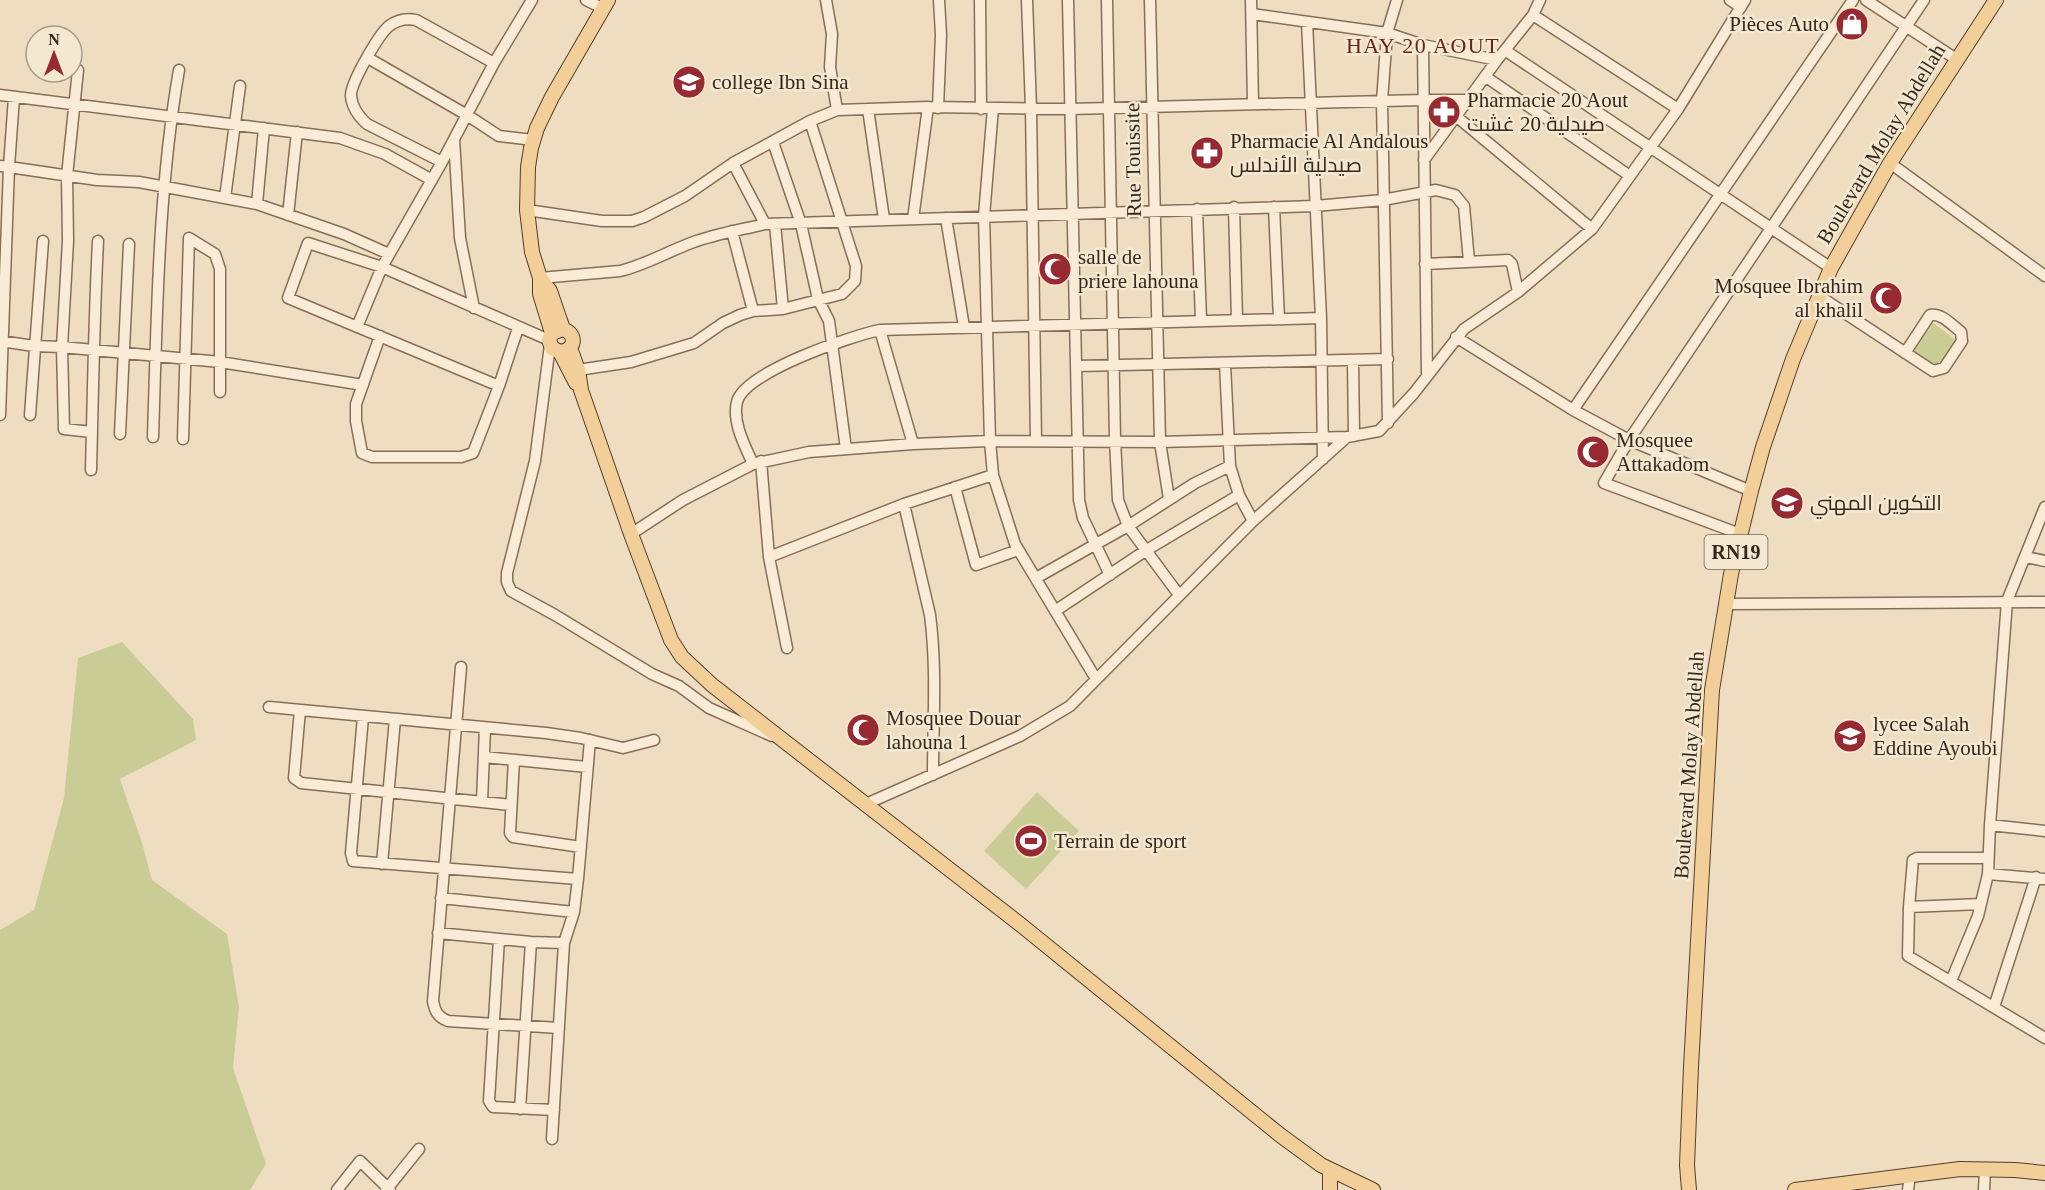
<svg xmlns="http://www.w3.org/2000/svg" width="2045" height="1190" viewBox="0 0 2045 1190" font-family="'Times New Roman',Cairo,serif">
  <rect width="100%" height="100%" fill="#eeddc1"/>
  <path fill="#cacc95" d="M1933,323L1956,340L1936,368L1913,352Z
    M122,642L193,719L196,740L120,779L142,843L152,880L227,934L239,1007L233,1068L266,1164L250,1190H0V930L34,910L64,798L78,658Z
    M1037,792L1079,831L1026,889L984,851Z"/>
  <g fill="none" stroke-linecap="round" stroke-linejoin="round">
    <g stroke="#876e59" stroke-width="13">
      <path id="minor" d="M586,0L604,9
        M826,0L832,34L830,67L837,110
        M980,0L981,109
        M1027,0L1031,108L1036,441
        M1068,0L1079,500L1083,518L1110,575
        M1107,0L1115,440L1118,500L1128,526L1179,595
        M1150,0L1160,442L1169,499
        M1251,0L1253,104
        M1397,0L1387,33L1423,45L1497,60
        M1730,0L1741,7
        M1866,0L1956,59
        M1252,14L1387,33L1382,101L1388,423
        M1533,15L1678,109
        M1307,22L1321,318L1323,459
        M1423,45L1427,376
        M1506,51L1831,268
        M368,58L467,115L499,136L533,140
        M78,70L67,176L68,241L62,347L64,429L92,432
        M1486,77L1630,176
        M0,95L340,138L385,154L432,180
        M14,97L9,167L97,180L139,182L257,204L344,234L389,254
        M938,108L941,35L939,0
        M993,108L984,216L990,441L993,475L1015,544L1096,679
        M868,109L884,219
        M1457,117L1592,229
        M454,139L460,238L474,308
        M773,142L801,224L818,299L829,321L846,449
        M1424,160L1497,60L1533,15L1540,0
        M442,162L367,124C358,116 352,107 351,96C350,84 379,34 389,26C397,20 406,18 416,20L494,63
        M733,163L765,224
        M1890,163L2045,276
        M0,166L9,167L0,415
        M225,198L240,86
        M257,204L264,128
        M1234,207L1237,320
        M1274,207L1279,319
        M1197,209L1201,320
        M527,210L602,221H632L644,217L685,196L733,163L810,121L837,110L928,107L1071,109L1422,100H1468
        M288,215L297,132
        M946,218L964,327
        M913,219L928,107
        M775,224L783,309
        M732,231L753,311
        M1425,264L1508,260L1512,264L1518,292
        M540,278L620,271C645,265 667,252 691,243C715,234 740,230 765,224L1315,206L1383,200L1436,190L1455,195L1464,206L1469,261
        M1819,296L1933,371L1944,368L1962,341L1961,332C1952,325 1942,313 1930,315L1905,353
        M357,327L382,267L442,162L494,63L532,0
        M880,330L913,444
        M380,336L356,404V421L362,453L372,457H461L473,453L499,386L518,328
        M1456,337L1573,410L1629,440L1751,491
        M0,341L34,346L62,347L220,362L363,385
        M550,345L535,461L507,573V582L511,591L555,615L652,674L679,686L709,708L772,736
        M1353,361L1354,436
        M1225,364L1230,466L1239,495L1253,521
        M1077,366L1388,359
        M578,370L631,362L694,343L723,323L740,315L753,311L783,309L842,294L855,281L856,266L810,121
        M499,386L288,298L308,243L382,267L549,340
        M1573,410L1853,0
        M30,415L43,241
        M120,434L129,244
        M153,437C157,314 158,191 179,70
        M183,439L189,238L215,254L220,269V392
        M761,461L769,557L787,648
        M753,464C745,446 732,422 737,402C744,372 851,336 880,330L1321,318
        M91,470C93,394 94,318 98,241
        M955,487L976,565L1018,550
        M904,504L930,615C937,668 933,722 933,775
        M631,534L683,500L753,464L809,452L913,444L990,441L1160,442L1347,437L1379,431L1414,393L1464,329L1518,292L1592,229L1678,109L1745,0
        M1740,534L1604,483L1629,440L1924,0
        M769,557L904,504L993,475
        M2026,557L2045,561
        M1036,578L1128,526L1195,483L1230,466
        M1725,604L2045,602
        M1055,611L1145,551L1239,495
        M461,667L433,1001C435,1012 438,1017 448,1021L559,1028
        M269,707L546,733L581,738L623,748L654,740
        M300,710L294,778L301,783L511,805
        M363,717L351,853L353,861L578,879L574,912L564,943L552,1139
        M484,757L587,767
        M514,760L510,833L513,837L581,847
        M482,801L485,728
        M866,804L1020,736L1070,706L1253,521L1347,437
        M1990,825L2045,831
        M1988,858H1917L1913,860L1909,907L1908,956L2045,1038
        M382,864L395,719
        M1988,874L2045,879
        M578,879L590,740
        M441,898L574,912
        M1909,907L1981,904
        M438,933L531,942L564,943
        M499,939L489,1101L493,1107L554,1110
        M1951,981L1978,916L1988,874L1990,825L2007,601L2045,507
        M1994,1007L2036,877
        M520,1109L531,942
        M337,1190L360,1161L390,1190
        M386,1190L419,1149
        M1908,1190L1910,1175
        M1984,1190L1985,1169"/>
    </g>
    <g stroke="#553d2d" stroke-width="16">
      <path id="major" d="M540,278L550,291L563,329C577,334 576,350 560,352L552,348L549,340L552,333L563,329
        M552,333L540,294V278L532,252L527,210L528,167L531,148L537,128L552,97L608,0
        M570,348L578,370L581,390L631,534L671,640L682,657L712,685L1021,925L1280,1135L1321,1165L1373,1190
        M560,352L576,383
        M1330,1190V1170
        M1689,1190L1687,1165L1691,1067L1712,690L1731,574L1751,491L1763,447L1793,359L1831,268L1890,163L1996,0
        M1795,1190L1960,1169L2015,1170L2045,1173"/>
    </g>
    <use href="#minor" stroke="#f9ebd5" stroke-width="10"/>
    <use href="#major" stroke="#f2cf99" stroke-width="14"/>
  </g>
  <defs>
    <g id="shop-disc" transform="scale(1.725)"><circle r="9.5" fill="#972932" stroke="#f5e8d1"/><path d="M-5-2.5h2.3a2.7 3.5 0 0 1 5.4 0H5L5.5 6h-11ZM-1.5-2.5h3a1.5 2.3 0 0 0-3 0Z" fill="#fff"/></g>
    <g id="school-disc" transform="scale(1.725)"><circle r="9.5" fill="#972932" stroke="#f5e8d1"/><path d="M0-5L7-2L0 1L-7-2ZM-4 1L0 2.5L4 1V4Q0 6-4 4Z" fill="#fff"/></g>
    <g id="pharmacy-disc" transform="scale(1.725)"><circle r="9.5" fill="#972932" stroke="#f5e8d1"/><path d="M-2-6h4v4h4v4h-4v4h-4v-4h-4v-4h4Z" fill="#fff"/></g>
    <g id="mosque-disc" transform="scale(1.725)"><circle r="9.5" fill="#972932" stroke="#f5e8d1"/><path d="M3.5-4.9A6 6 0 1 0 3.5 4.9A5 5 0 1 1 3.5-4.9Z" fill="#fff"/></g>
    <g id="university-disc" transform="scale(1.725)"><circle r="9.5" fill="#972932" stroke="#f5e8d1"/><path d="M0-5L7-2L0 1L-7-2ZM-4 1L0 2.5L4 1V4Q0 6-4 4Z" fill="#fff"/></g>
    <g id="stadium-disc" transform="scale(1.725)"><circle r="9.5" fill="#972932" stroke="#f5e8d1"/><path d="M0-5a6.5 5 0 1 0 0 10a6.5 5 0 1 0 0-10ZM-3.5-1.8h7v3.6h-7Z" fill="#fff"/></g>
  </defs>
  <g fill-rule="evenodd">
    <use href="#shop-disc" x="1852" y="24"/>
    <use href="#school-disc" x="689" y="82"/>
    <use href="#pharmacy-disc" x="1444" y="112"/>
    <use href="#pharmacy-disc" x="1207" y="153"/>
    <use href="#mosque-disc" x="1055" y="269"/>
    <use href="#mosque-disc" x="1886" y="298"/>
    <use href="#mosque-disc" x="1593" y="452"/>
    <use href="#university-disc" x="1787" y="503"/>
    <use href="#mosque-disc" x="863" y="730"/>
    <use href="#school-disc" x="1850" y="736"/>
    <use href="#stadium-disc" x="1031" y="841"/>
  </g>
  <g text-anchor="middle" stroke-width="5" stroke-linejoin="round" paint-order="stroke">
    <rect fill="#f5e8d1" stroke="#706253" stroke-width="1.5" x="1704.5" y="535" width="63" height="34" rx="4.5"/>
    <g font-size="20" font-weight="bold" fill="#37281d">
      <text x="1736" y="559">RN19</text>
    </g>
    <g font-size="21" fill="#37281d" stroke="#f5e8d1" text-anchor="start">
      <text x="1829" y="31" text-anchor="end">Pièces Auto</text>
      <text x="712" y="89">college Ibn Sina</text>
      <text x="1467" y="107">Pharmacie 20 Aout<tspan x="1467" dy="24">صيدلية 20 غشت</tspan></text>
      <text x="1230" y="148">Pharmacie Al Andalous<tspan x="1230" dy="24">صيدلية الأندلس</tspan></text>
      <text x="1078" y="264">salle de<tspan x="1078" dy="24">priere lahouna</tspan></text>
      <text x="1863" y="293" text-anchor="end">Mosquee Ibrahim<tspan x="1863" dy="24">al khalil</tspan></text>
      <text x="1616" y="447">Mosquee<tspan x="1616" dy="24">Attakadom</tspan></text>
      <text x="1810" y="510">التكوين المهني</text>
      <text x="886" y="725">Mosquee Douar<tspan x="886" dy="24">lahouna 1</tspan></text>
      <text x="1873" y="731">lycee Salah<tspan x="1873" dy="24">Eddine Ayoubi</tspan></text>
      <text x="1054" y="848">Terrain de sport</text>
    </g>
    <g font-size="21" fill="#37281d" stroke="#f5e8d1">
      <text transform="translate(1881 144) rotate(-59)" y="7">Boulevard Molay Abdellah</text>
      <text transform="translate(1133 160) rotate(-91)" y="7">Rue Touissite</text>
      <text transform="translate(1689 765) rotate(-86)" y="7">Boulevard Molay Abdellah</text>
    </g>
    <g font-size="22" letter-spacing="1.5" fill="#64251c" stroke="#f5e8d1">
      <text x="1423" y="53">HAY 20 AOUT</text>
    </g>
  </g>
  <g transform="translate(54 54)"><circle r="28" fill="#f5e8d1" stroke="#a99b89" stroke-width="1.5"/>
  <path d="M0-4.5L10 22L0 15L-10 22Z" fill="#972932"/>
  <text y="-9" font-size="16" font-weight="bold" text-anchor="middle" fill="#37281d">N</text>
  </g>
</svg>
